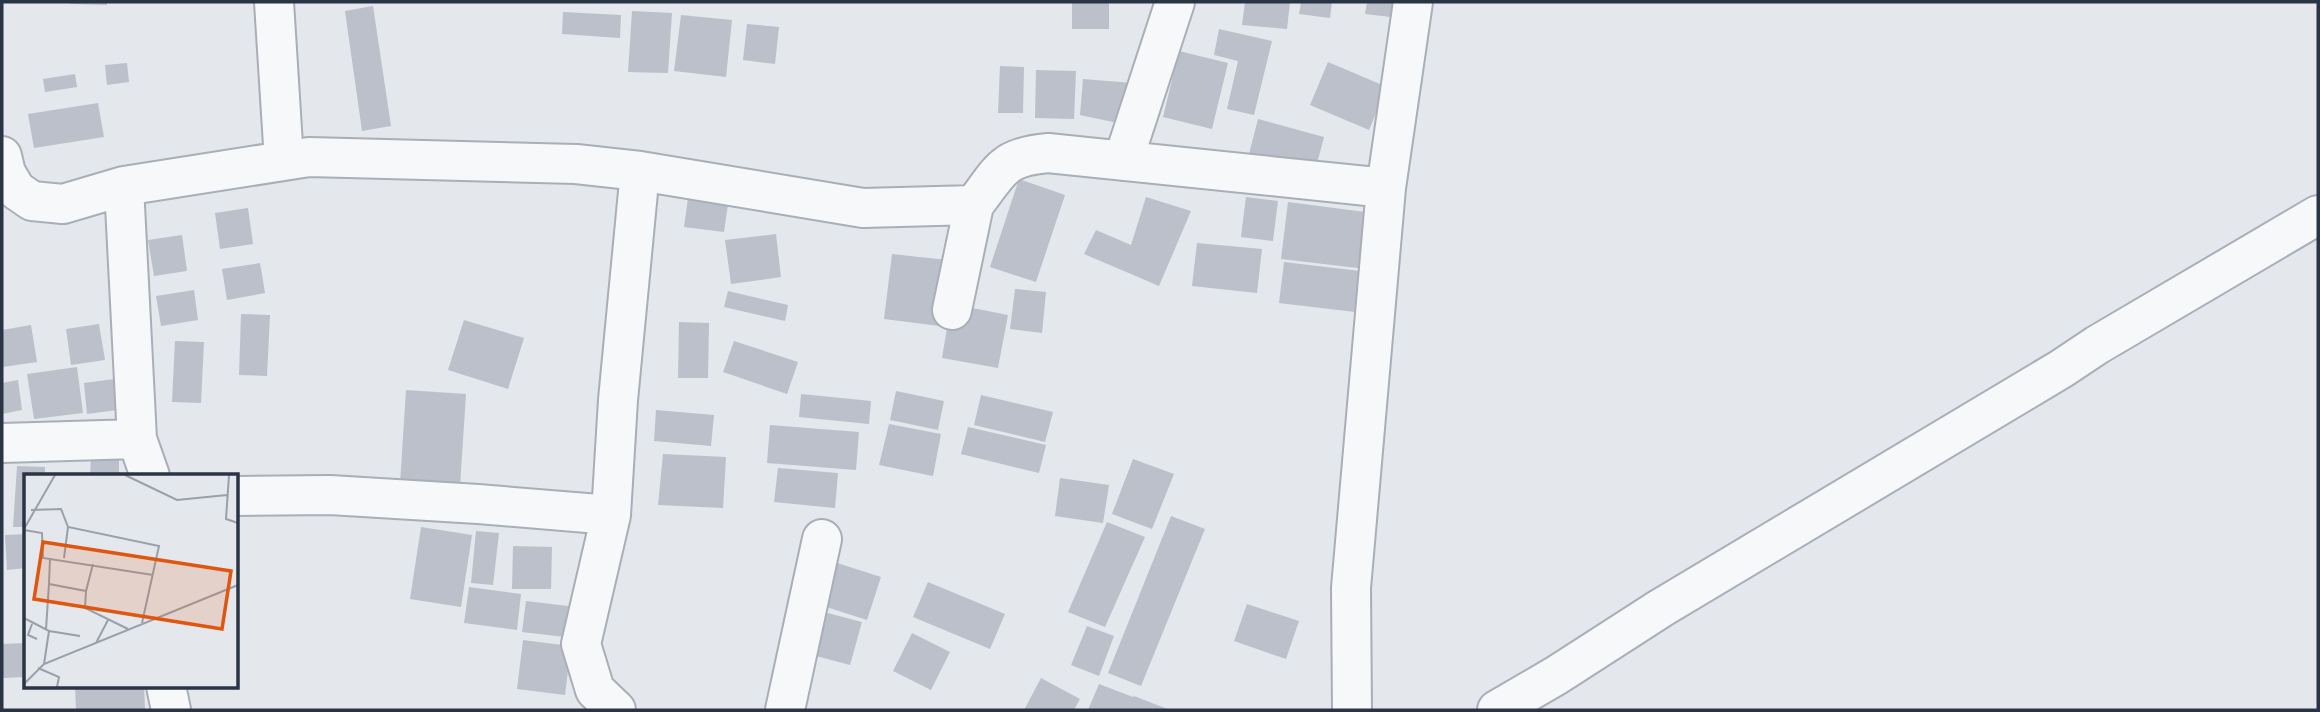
<svg xmlns="http://www.w3.org/2000/svg" width="2320" height="712" viewBox="0 0 2320 712" font-family="Montserrat,sans-serif">
  <rect width="100%" height="100%" fill="#e4e7ec"/>
  <path fill="#bbc0ca" d="M70,2H107V5L70,4Z
    M1072,2H1109V29H1072Z
    M1245,2H1290L1287,29L1242,25Z
    M1301,2H1332L1330,18L1299,14Z
    M1367,2H1409L1407,19L1365,14Z
    M373,6L391,126L362,131L345,11Z
    M632,11L672,13L668,73L628,72Z
    M563,12L621,15L620,38L562,34Z
    M681,15L732,20L726,77L674,71Z
    M747,24L779,27L775,64L743,60Z
    M1219,29L1272,41L1254,115L1227,109L1238,61L1214,55Z
    M1179,51L1228,63L1212,129L1163,117Z
    M1328,62L1387,87L1369,130L1310,105Z
    M127,63L129,82L107,85L105,65Z
    M1000,66L1024,67L1023,113H998Z
    M1036,70L1076,71L1074,119L1035,118Z
    M75,74L77,87L45,92L43,79Z
    M1083,79L1133,83L1127,125L1080,115Z
    M98,103L104,137L34,148L28,114Z
    M1258,119L1324,137L1314,175L1248,158Z
    M1019,179L1065,195L1036,282L990,267Z
    M689,191L729,197L724,232L684,227Z
    M1146,197L1191,211L1159,286L1084,254L1096,230L1131,245Z
    M1246,197L1278,201L1273,241L1241,237Z
    M1288,202L1373,213L1366,269L1281,259Z
    M248,208L253,244L220,249L215,213Z
    M776,234L781,277L731,284L725,240Z
    M182,235L187,271L154,276L148,240Z
    M1197,243L1262,249L1257,293L1192,286Z
    M892,254L947,260L939,326L884,319Z
    M1284,262L1360,271L1355,312L1279,303Z
    M260,263L265,293L227,300L222,269Z
    M1015,289L1046,292L1042,333L1010,329Z
    M194,290L198,320L161,326L156,296Z
    M728,291L788,305L785,321L724,307Z
    M967,307L1008,315L998,368L942,358L949,316Z
    M241,314L270,315L267,376L239,375Z
    M464,320L524,338L508,389L448,370Z
    M679,322L709,323L708,378H678Z
    M99,324L105,360L71,365L66,329Z
    M31,325L37,362L3,367L2,330Z
    M175,341L204,342L201,403L172,402Z
    M734,341L798,362L787,394L723,372Z
    M77,367L83,413L34,419L27,374Z
    M122,378L125,409L87,414L84,383Z
    M18,380L22,410L2,414V383Z
    M406,390L466,394L460,487L400,484Z
    M896,391L944,401L938,430L890,420Z
    M801,394L871,401L869,424L799,417Z
    M981,395L1053,412L1045,442L974,425Z
    M656,410L714,415L711,446L654,441Z
    M889,424L941,434L933,476L879,465Z
    M770,425L859,432L856,470L767,463Z
    M968,427L1046,445L1039,473L961,454Z
    M663,454L726,457L723,508L658,505Z
    M91,458L119,459V476H90Z
    M1133,459L1174,474L1152,529L1112,514Z
    M17,466L45,467V476H26V527H13Z
    M778,468L838,473L835,508L774,502Z
    M1060,478L1109,485L1103,523L1055,516Z
    M1171,516L1205,529L1141,686L1108,673Z
    M1107,522L1145,537L1105,627L1068,612Z
    M421,527L472,535L461,607L410,599Z
    M476,531L499,533L493,585L471,583Z
    M26,534V568L7,570L5,535Z
    M513,546L552,547L551,589H512Z
    M831,561L881,577L867,620L817,604Z
    M928,582L1005,614L990,649L913,617Z
    M469,587L521,594L517,630L464,623Z
    M526,601L568,606L565,637L522,632Z
    M1247,604L1299,621L1286,659L1234,641Z
    M816,610L862,622L850,665L805,653Z
    M1087,626L1114,636L1099,676L1071,665Z
    M912,633L950,652L931,690L893,671Z
    M523,640L571,646L565,695L517,689Z
    M26,643V677L2,678V644Z
    M1041,678L1080,699L1074,710H1024Z
    M1099,684L1133,697L1134,696L1170,710H1088Z
    M75,686H144L145,709L76,710Z"/>
  <g fill="none" stroke-linecap="round" stroke-linejoin="round">
    <g stroke="#a9aeb7" stroke-width="42">
      <path id="minor" d="M274,2L284,161
        M2,156L6,173L16,190L32,201L63,204L124,186L309,157L576,164L640,171L863,208L974,205C1001,170 1002,157 1048,153L1386,188
        M1123,161L1175,2
        M124,186L137,439L150,476
        M952,310L974,205
        M2,443L137,439
        M236,496L330,495L478,504L611,515L618,400L640,171
        M611,515L581,644L595,690L616,710
        M166,686L171,710
        M785,710L822,539
        M1352,710L1351,588L1386,188L1413,2
        M1497,710L1557,675L1661,608L2061,369L2097,345L2318,215"/>
    </g>
    <use href="#minor" stroke="#f7f8fa" stroke-width="38"/>
  </g>
  <g transform="translate(24 474)">
    <rect width="214" height="214" fill="#e4e7ec"/>
    <path fill="none" stroke="#9a9fa9" stroke-width="2" d="M101,1L153,26L203,21M205,1L202,45L214,49M7,36L37,35L44,53L135,72L118,149M0,55L31,1M0,56L18,59L19,84L129,101M40,84L44,53M25,110L26,84M62,117L61,134L104,155M0,144L25,157L56,162M8,150L4,161L13,165M22,155L25,110L62,117L69,90M72,169L84,146M20,190L25,157M14,194L35,203L33,213M0,210L20,190L214,111"/>
    <path fill="#df570f" fill-opacity="0.15" stroke="#df570f" stroke-width="3.5" d="M19,68L207,97L198,155L10,125Z"/>
    <rect width="214" height="214" fill="none" stroke="#2b3445" stroke-width="3.5"/>
  </g>
  <rect width="2320" height="712" fill="none" stroke="#2b3445" stroke-width="7"/>
</svg>
